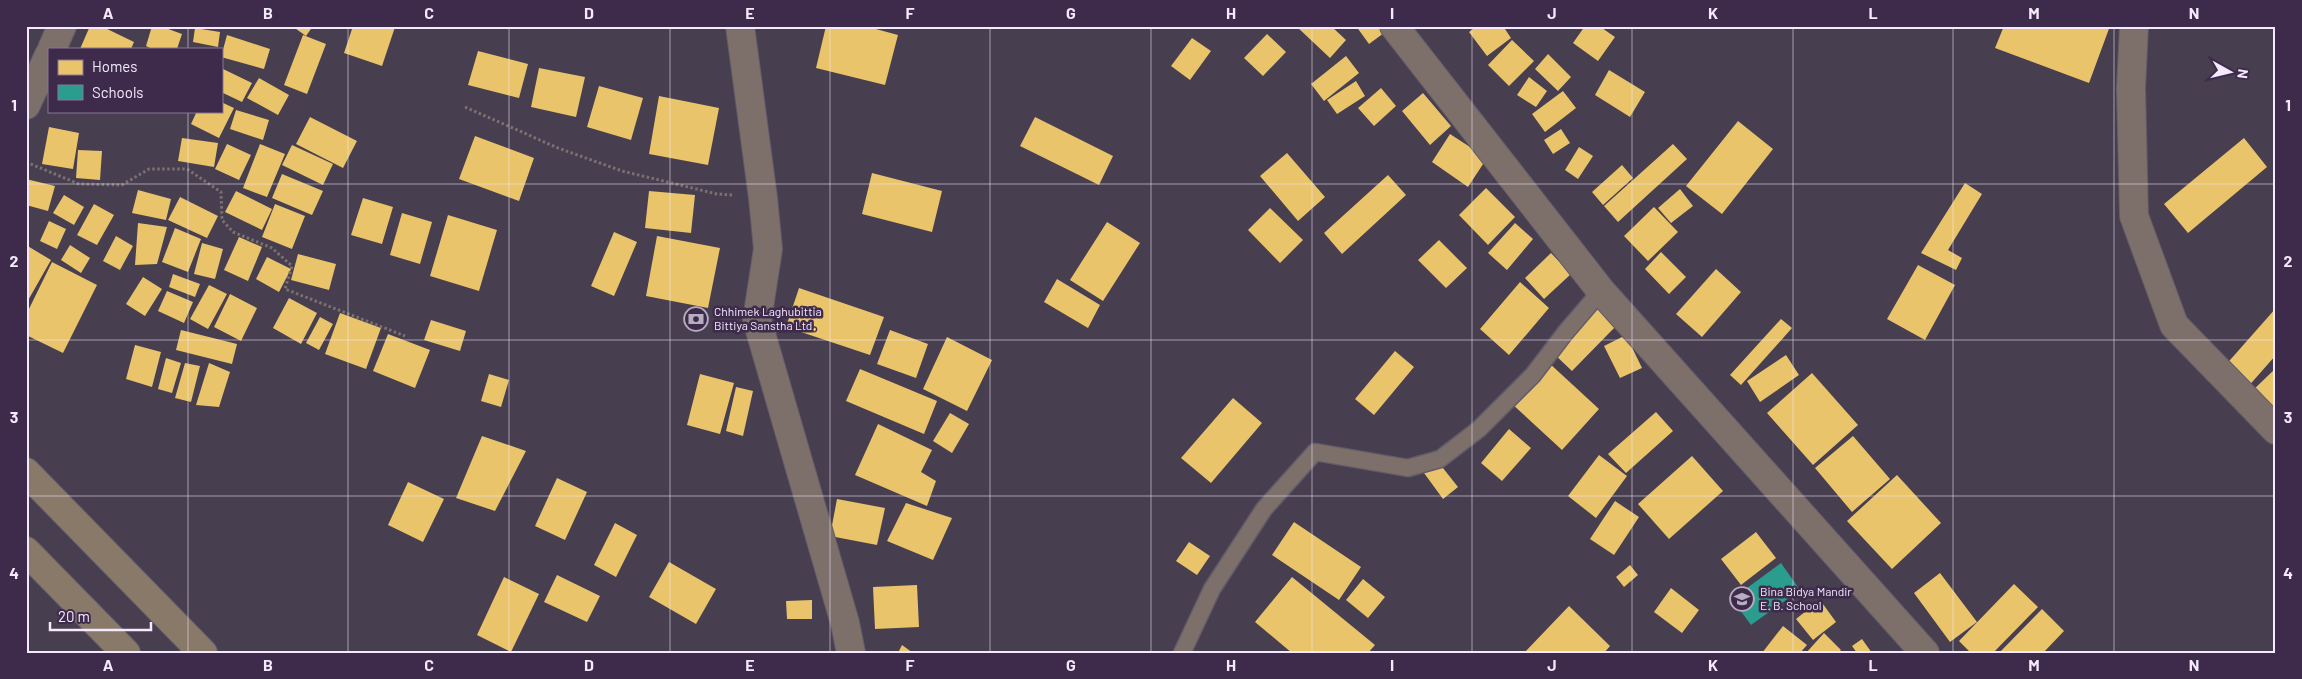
<svg xmlns="http://www.w3.org/2000/svg" width="2302" height="679" viewBox="0 0 2302 679" font-family="Barlow,sans-serif">
  <rect width="100%" height="100%" fill="#473e4f"/>
  <path fill="#e9c46a" d="M90,26H101L134,42L131,49H80Z
    M152,26H160L182,34L177,49H152L146,46Z
    M292,26H313L306,36Z
    M353,26L395,27L382,66L344,53Z
    M826,26H865L898,35L885,85L816,68Z
    M1296,26H1331L1346,40L1330,58Z
    M1356,26H1385L1388,30L1369,44Z
    M1477,26H1503L1511,38L1487,56L1469,32Z
    M1585,26H1599L1615,37L1598,61L1573,43Z
    M2004,26H2110L2089,83L1995,48Z
    M195,28L220,32L218,47L193,42Z
    M1267,34L1286,52L1263,76L1244,58Z
    M227,35L270,49L264,69L221,57Z
    M303,35L326,44L307,94L284,85Z
    M1192,38L1211,51L1190,80L1171,66Z
    M1512,40L1534,61L1509,86L1488,65Z
    M478,51L528,64L519,98L468,85Z
    M1548,54L1571,77L1558,91L1535,69Z
    M1346,56L1359,73L1324,101L1311,84Z
    M221,68L252,83L242,102L221,92Z
    M539,68L585,77L576,117L531,107Z
    M1609,70L1645,92L1630,117L1595,95Z
    M1529,77L1547,91L1536,107L1517,95Z
    M259,78L289,95L278,115L247,98Z
    M1356,81L1365,96L1337,114L1327,100Z
    M599,86L643,98L631,140L587,127Z
    M1381,88L1396,106L1374,126L1358,108Z
    M1563,91L1576,108L1545,132L1532,114Z
    M1423,93L1451,126L1430,145L1402,111Z
    M659,96L719,108L708,165L649,154Z
    M221,102L234,108L219,138L191,124L197,111H221Z
    M236,110L269,120L263,140L230,129Z
    M310,117L357,141L343,168L296,144Z
    M1035,117L1113,156L1099,185L1020,146Z
    M1738,121L1773,149L1722,214L1686,186Z
    M49,127L79,133L73,169L42,164Z
    M1561,129L1570,143L1553,154L1544,140Z
    M1450,134L1487,158L1468,187L1432,162Z
    M475,136L534,158L519,201L459,179Z
    M182,138L218,143L214,167L178,161Z
    M2244,138L2267,167L2188,233L2164,204Z
    M227,144L251,155L239,180L215,169Z
    M260,144L285,154L267,197L243,188Z
    M1673,144L1687,159L1618,222L1604,206Z
    M292,145L333,164L323,185L282,165Z
    M1579,147L1593,156L1578,179L1565,170Z
    M78,150L102,151L100,180L76,178Z
    M1287,153L1325,197L1298,221L1260,176Z
    M1622,165L1633,178L1603,205L1592,192Z
    M872,173L942,191L932,232L862,214Z
    M282,174L323,191L312,215L272,198Z
    M1388,175L1406,195L1342,254L1324,233Z
    M26,179L55,186L48,211L26,205Z
    M1965,183L1982,194L1948,250L1962,258L1956,270L1921,253Z
    M1486,188L1515,217L1488,245L1459,215Z
    M1680,189L1693,206L1671,223L1658,208Z
    M138,190L171,199L166,220L132,213Z
    M236,191L272,209L262,230L225,212Z
    M649,191L695,195L691,233L645,228Z
    M64,195L84,207L74,225L53,213Z
    M180,197L218,216L207,238L168,220Z
    M363,198L393,207L382,244L351,235Z
    M94,204L114,215L97,245L77,235Z
    M275,204L305,216L292,249L262,237Z
    M1654,207L1678,232L1648,261L1624,236Z
    M1270,208L1303,240L1280,263L1248,230Z
    M402,213L432,222L420,264L390,255Z
    M448,215L497,230L479,291L430,276Z
    M49,221L66,229L57,249L40,241Z
    M1107,222L1140,243L1103,301L1070,280Z
    M138,223L167,227L157,264L135,265Z
    M1515,223L1533,239L1507,270L1488,253Z
    M175,228L201,239L188,272L162,262Z
    M614,232L637,242L614,296L591,286Z
    M116,236L133,246L120,270L103,261Z
    M657,236L720,248L708,308L646,296Z
    M239,237L262,247L248,281L224,270Z
    M1439,240L1467,268L1446,288L1418,260Z
    M202,243L223,249L215,279L194,274Z
    M26,245L51,260L26,304Z
    M70,245L90,258L81,273L61,260Z
    M1661,252L1686,277L1669,294L1645,269Z
    M1551,253L1571,274L1544,299L1525,278Z
    M298,254L336,264L329,290L291,280Z
    M267,257L291,269L279,292L256,279Z
    M52,262L97,285L63,353L26,335V315Z
    M1918,265L1955,285L1925,340L1887,319Z
    M1716,269L1741,292L1702,337L1676,314Z
    M173,274L200,284L195,297L169,287Z
    M143,277L162,289L145,316L126,304Z
    M1057,279L1100,305L1088,328L1044,302Z
    M1520,282L1549,308L1509,355L1480,329Z
    M209,285L227,294L208,329L190,319Z
    M799,288L884,317L870,355L786,327Z
    M167,291L193,302L184,323L158,311Z
    M230,294L257,308L241,341L214,327Z
    M289,298L317,313L301,344L273,328Z
    M1598,307L1616,326L1572,371L1553,353Z
    M2276,308V355L2246,389L2223,368Z
    M340,313L381,328L366,369L325,354Z
    M320,317L333,324L319,350L306,343Z
    M1781,319L1792,328L1741,385L1730,375Z
    M431,320L466,331L460,351L424,340Z
    M181,330L237,344L232,364L176,350Z
    M890,330L928,344L916,378L877,364Z
    M388,334L430,350L415,388L373,371Z
    M1626,335L1642,368L1620,378L1604,346Z
    M947,337L992,360L967,411L923,389Z
    M135,345L161,352L152,387L126,379Z
    M1395,351L1414,367L1374,415L1355,399Z
    M1786,355L1799,375L1760,402L1747,381Z
    M166,358L181,363L172,393L158,389Z
    M1548,362L1599,409L1562,450L1511,403Z
    M185,363L200,366L191,402L175,398Z
    M209,363L230,372L219,407L196,405Z
    M2276,368V417L2251,392Z
    M860,369L937,401L924,434L846,401Z
    M1812,373L1858,425L1813,465L1767,413Z
    M489,374L509,380L501,407L481,401Z
    M700,374L734,383L720,434L687,425Z
    M736,387L753,391L743,436L726,431Z
    M1233,398L1262,423L1211,483L1181,458Z
    M1656,412L1673,431L1626,473L1608,454Z
    M950,413L969,424L952,453L933,441Z
    M878,424L932,450L921,472L936,481L927,506L855,475Z
    M1509,429L1531,448L1502,481L1481,463Z
    M482,436L526,451L495,511L456,498Z
    M1853,436L1890,479L1852,512L1815,468Z
    M1599,455L1627,476L1596,518L1568,496Z
    M1692,456L1723,491L1669,539L1638,504Z
    M1439,463L1458,487L1443,499L1424,473Z
    M1897,475L1941,523L1892,569L1847,521Z
    M557,478L587,492L565,540L535,526Z
    M408,482L444,499L423,542L388,525Z
    M837,499L885,508L877,545L830,536Z
    M1615,501L1639,517L1614,555L1590,539Z
    M906,503L952,518L933,560L887,541Z
    M1294,522L1361,567L1339,600L1272,555Z
    M615,523L637,535L616,577L594,565Z
    M1756,532L1776,558L1741,585L1721,559Z
    M1189,542L1210,556L1197,575L1176,561Z
    M669,562L716,589L696,624L649,597Z
    M1630,565L1638,575L1624,587L1616,577Z
    M1940,573L1977,622L1950,642L1914,593Z
    M557,575L600,596L587,622L544,602Z
    M504,577L539,594L511,652L477,635Z
    M1292,577L1375,645L1368,653H1292L1255,622Z
    M1363,579L1385,597L1368,618L1346,600Z
    M2014,584L2038,607L1993,653H1971L1959,641Z
    M917,585L919,627L875,629L873,587Z
    M1671,588L1699,610L1682,633L1654,612Z
    M812,600V619H787L786,601Z
    M1820,600L1836,622L1813,640L1796,619Z
    M1569,606L1610,646L1604,653H1524Z
    M2042,609L2064,631L2043,653H1999Z
    M1783,626L1807,645L1800,653H1762Z
    M1824,633L1841,650L1838,653H1806Z
    M1862,639L1872,653H1857L1852,646Z
    M902,645L913,653H898Z"/>
  <path fill="#2a9d8f" d="M1781,563L1800,590L1751,625L1732,599Z"/>
  <g fill="none" stroke-linecap="round" stroke-linejoin="round">
    <g stroke="#635b69" stroke-width="19">
      <path id="lane" d="M1182,653L1212,589L1264,509L1315,452L1408,468L1440,459L1479,429L1533,375L1565,333L1601,291"/>
    </g>
    <g stroke="#635b69" stroke-width="30">
      <path id="street" d="M740,26L763,198L768,249L757,320L845,623L851,653
        M1394,26L1601,291L1925,653
        M2134,26L2131,88L2134,216L2174,325L2276,430
        M52,49L62,26
        M26,105L49,55"/>
    </g>
    <g stroke="#635b69" stroke-width="30">
      <path id="highway" d="M26,472L203,653
        M26,551L126,653"/>
    </g>
    <path stroke="#7b7270" stroke-width="3" stroke-dasharray="2.5 2.5" stroke-linecap="butt" d="M465,107L558,148L622,171L717,194L732,195
      M26,162L79,184L122,185L149,169H187L221,192L222,220L233,232L272,248L292,266L285,289L405,336"/>
    <use href="#lane" stroke="#7d706a" stroke-width="16"/>
    <use href="#street" stroke="#7d706a" stroke-width="28"/>
    <use href="#highway" stroke="#897969" stroke-width="28"/>
  </g>
  <path fill="none" stroke="#f4e9fe" stroke-width="1" stroke-opacity="0.55" d="M188,26V49M348,26V653M509,26V653M670,26V653M830,26V653M990,26V653M1151,26V653M1312,26V653M1472,26V653M1632,26V653M1793,26V653M1953,26V653M2114,26V653M188,111V653M26,184H2276M26,340H2276M26,496H2276"/>
  <defs>
    <g id="bank-ring" transform="scale(1.25)"><circle r="9.5" fill="#3e2b4c" stroke="#b7adc1" stroke-width="1.5"/><path d="M-6-4H6V4H-6ZM0-2.3a2.3 2.3 0 1 0 0 4.6a2.3 2.3 0 1 0 0-4.6Z" fill="#b7adc1"/></g>
    <g id="school-ring" transform="scale(1.25)"><circle r="9.5" fill="#3e2b4c" stroke="#b7adc1" stroke-width="1.5"/><path d="M0-5L7-2L0 1L-7-2ZM-4 1L0 2.5L4 1V4Q0 6-4 4Z" fill="#b7adc1"/></g>
  </defs>
  <g fill-rule="evenodd">
    <use href="#bank-ring" x="696" y="319"/>
    <use href="#school-ring" x="1742" y="599"/>
  </g>
  <g text-anchor="middle" stroke-width="5" stroke-linejoin="round" paint-order="stroke">
    <g font-size="12" fill="#f4e9fe" stroke="#3e2b4c" text-anchor="start">
      <text x="714" y="316">Chhimek Laghubittia<tspan x="714" dy="14">Bittiya Sanstha Ltd.</tspan></text>
      <text x="1760" y="596">Bina Bidya Mandir<tspan x="1760" dy="14">E. B. School</tspan></text>
    </g>
  </g>
  <rect width="2302" height="679" fill="none" stroke="#3e2b4c" stroke-width="55"/>
  <rect x="48" y="48" width="175" height="65" fill="#3e2b4c" stroke="#877793"/>
  <rect x="58" y="60" width="25" height="15" fill="#e9c46a" stroke="#877793"/>
  <text x="92" y="72" font-size="15" fill="#f4e9fe">Homes</text>
  <rect x="58" y="85" width="25" height="15" fill="#2a9d8f" stroke="#877793"/>
  <text x="92" y="98" font-size="15" fill="#f4e9fe">Schools</text>
  <g transform="translate(2230 72) rotate(98)" stroke="#3e2b4c" stroke-width="4" paint-order="stroke">
  <path d="M0-4L9 19L0 12L-9 19Z" fill="#f4e9fe"/>
  <text y="-8" font-size="14" font-weight="bold" text-anchor="middle" fill="#f4e9fe">N</text>
  </g>
  <path d="M50 622v8h101v-8" fill="none" stroke="#f4e9fe" stroke-width="2.5"/>
  <text x="58" y="622" font-size="15" fill="#f4e9fe" stroke="#3e2b4c" stroke-width="4" paint-order="stroke">20 m</text>
  <rect x="28" y="28" width="2246" height="624" fill="none" stroke="#f4e9fe" stroke-width="2"/>
  <g font-size="16" text-anchor="middle" font-weight="bold" fill="#f4e9fe">
    <text x="108" y="19">A</text>
    <text x="268" y="19">B</text>
    <text x="429" y="19">C</text>
    <text x="589" y="19">D</text>
    <text x="750" y="19">E</text>
    <text x="910" y="19">F</text>
    <text x="1071" y="19">G</text>
    <text x="1231" y="19">H</text>
    <text x="1392" y="19">I</text>
    <text x="1552" y="19">J</text>
    <text x="1713" y="19">K</text>
    <text x="1873" y="19">L</text>
    <text x="2034" y="19">M</text>
    <text x="2194" y="19">N</text>
    <text x="14" y="111">1</text>
    <text x="2288" y="111">1</text>
    <text x="14" y="267">2</text>
    <text x="2288" y="267">2</text>
    <text x="14" y="423">3</text>
    <text x="2288" y="423">3</text>
    <text x="14" y="579">4</text>
    <text x="2288" y="579">4</text>
    <text x="108" y="671">A</text>
    <text x="268" y="671">B</text>
    <text x="429" y="671">C</text>
    <text x="589" y="671">D</text>
    <text x="750" y="671">E</text>
    <text x="910" y="671">F</text>
    <text x="1071" y="671">G</text>
    <text x="1231" y="671">H</text>
    <text x="1392" y="671">I</text>
    <text x="1552" y="671">J</text>
    <text x="1713" y="671">K</text>
    <text x="1873" y="671">L</text>
    <text x="2034" y="671">M</text>
    <text x="2194" y="671">N</text>
  </g>
</svg>
